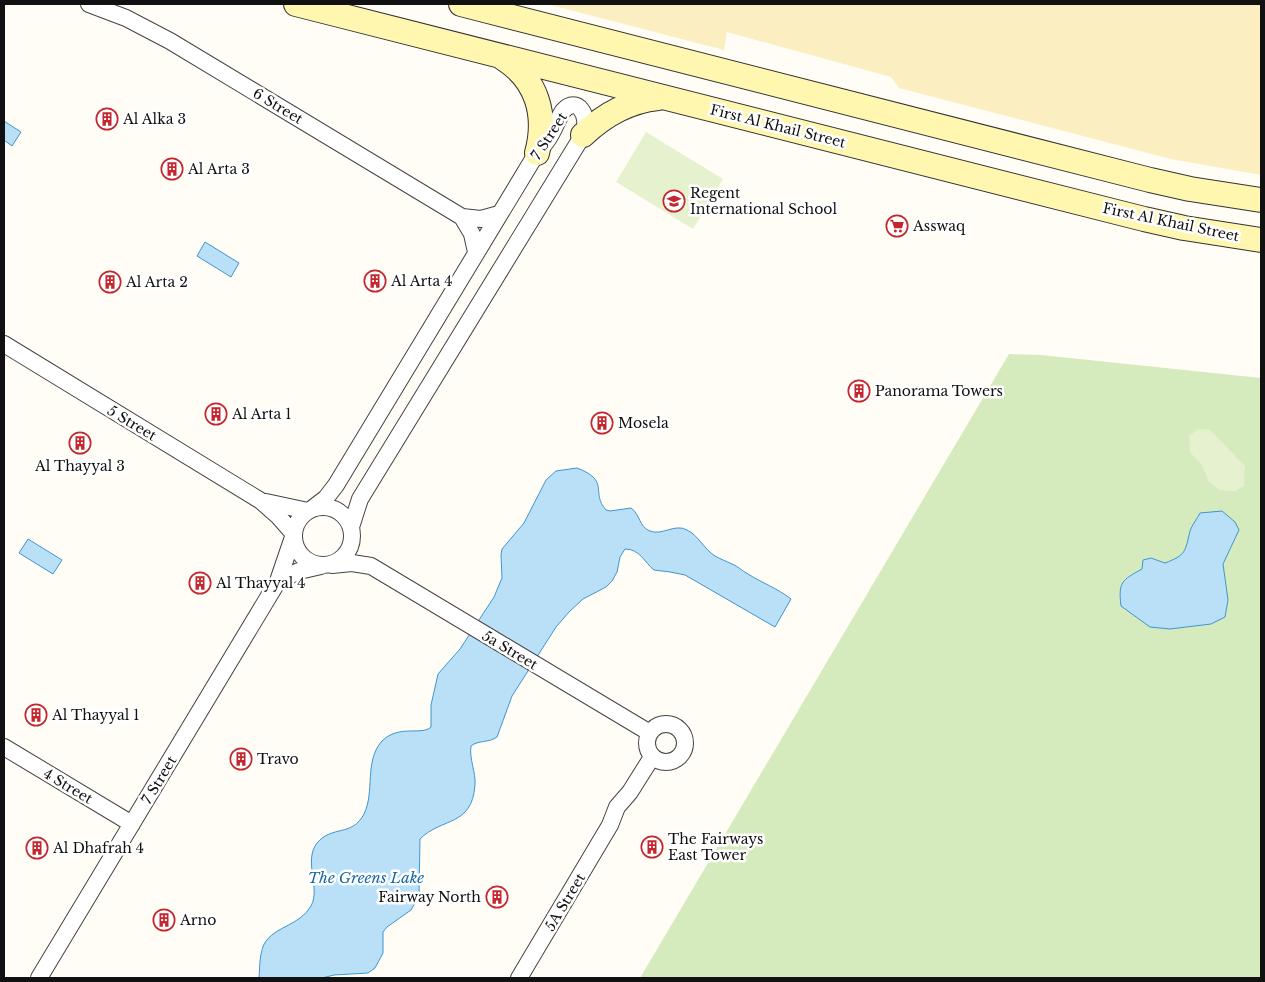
<svg xmlns="http://www.w3.org/2000/svg" width="1265" height="982" viewBox="0 0 1265 982" font-family="'Libre Baskerville',serif">
  <rect width="100%" height="100%" fill="#fffdf5"/>
  <path fill="#d5ebbd" d="M1009,354L1041,355L1261,378V978H640Z"/>
  <path fill="#fbeec1" d="M547,4H1261V175L1171,159L899,88L891,77L727,32L724,50Z"/>
  <path fill="#e6f2cf" d="M646,132L723,179L693,229L616,182Z
    M1198,429L1210,430L1245,466L1244,486L1235,491L1220,490L1209,482L1202,465L1190,452L1189,436Z"/>
  <path fill="#b9e0f7" stroke="#3f96cf" d="M4,121L21,132L12,146L4,140Z
    M205,242L239,263L231,277L197,256Z
    M577,468C611,481 590,492 606,510L610,511L631,508C640,514 639,527 650,531C662,536 675,523 687,530C698,535 704,549 715,556C720,559 726,561 732,564C738,566 742,571 748,574C762,583 777,588 791,599L775,627L685,575L670,572L654,570C644,562 640,549 625,549L620,557L617,572L612,581L606,587L583,599L569,612L556,627L512,696L497,737C489,743 478,740 471,746C469,759 476,772 475,785C472,827 442,817 420,839L419,896L411,910L387,927L383,932V953L375,968L368,973L334,975L322,978H259C260,967 259,951 266,941C277,926 300,925 311,906C321,888 303,861 317,843C332,825 352,837 364,814C375,792 364,761 382,741C399,724 422,736 431,727V705L438,674L460,649L494,597L502,578L501,555L502,549L524,523L546,480L556,471Z
    M1222,511L1235,522L1239,530L1223,564L1228,600L1225,617L1211,624L1170,629L1150,627L1121,606C1118,582 1122,580 1142,569L1143,560L1151,558L1165,563C1186,555 1185,552 1190,531C1192,525 1197,519 1200,513Z
    M28,539L62,560L53,574L19,553Z"/>
  <g fill="none" stroke-linecap="round" stroke-linejoin="round">
    <g stroke="#444" stroke-width="18">
      <path id="minor" d="M89,4L126,18L170,41L462,217L481,219L499,214
        M462,217L472,234L476,252
        M4,344L261,501L278,516L293,533
        M266,502L308,511
        M294 536a29 29 0 1 1 58 0a29 29 0 1 1-58 0Z
        M313,508L326,498L336,485L532,161C537,152 545,145 550,136C555,128 558,118 563,111C577,95 591,116 583,135L360,499L351,527
        M332,565L352,563L371,566L650,733
        M278,581L299,571L321,566
        M647 743a19 19 0 1 1 38 0a19 19 0 1 1-38 0Z
        M4,747L132,824
        M39,978L278,581L293,537
        M519,978L610,825L617,807L630,792L652,757"/>
    </g>
    <g stroke="#333" stroke-width="26">
      <path id="secondary" d="M296,4L1144,219L1184,228L1261,240
        M461,4L1150,180L1190,189L1261,200
        M503,58C538,80 547,116 537,153
        M583,135C604,115 629,101 658,98"/>
    </g>
    <use href="#minor" stroke="#fff" stroke-width="16"/>
    <use href="#secondary" stroke="#fff6b0" stroke-width="24"/>
  </g>
  <defs>
    <g id="building-ring" transform="scale(1.125)"><circle r="9.5" fill="#fff" stroke="#c4262e" stroke-width="1.5"/><path d="M-4-6H4V6H1V3H-1V6H-4ZM-2.5-4.3h1.7v1.8h-1.7ZM.8-4.3h1.7v1.8H.8ZM-2.5-1h1.7V.8h-1.7ZM.8-1h1.7V.8H.8Z" fill="#c4262e"/></g>
    <g id="school-ring" transform="scale(1.125)"><circle r="9.5" fill="#fff" stroke="#c4262e" stroke-width="1.5"/><path d="M0-5L7-2L0 1L-7-2ZM-4 1L0 2.5L4 1V4Q0 6-4 4Z" fill="#c4262e"/></g>
    <g id="supermarket-ring" transform="scale(1.125)"><circle r="9.5" fill="#fff" stroke="#c4262e" stroke-width="1.5"/><path d="M-6-5.5h2.5l.6 2H6L4.5 2H-2.5L-4.4-4H-6ZM-1.5 3.2a1.3 1.3 0 1 0 .1 0ZM3 3.2a1.3 1.3 0 1 0 .1 0Z" fill="#c4262e"/></g>
  </defs>
  <g fill-rule="evenodd">
    <use href="#building-ring" x="107" y="119"/>
    <use href="#building-ring" x="172" y="169"/>
    <use href="#school-ring" x="674" y="201"/>
    <use href="#supermarket-ring" x="897" y="226"/>
    <use href="#building-ring" x="375" y="281"/>
    <use href="#building-ring" x="110" y="282"/>
    <use href="#building-ring" x="859" y="391"/>
    <use href="#building-ring" x="216" y="414"/>
    <use href="#building-ring" x="602" y="423"/>
    <use href="#building-ring" x="80" y="443"/>
    <use href="#building-ring" x="200" y="583"/>
    <use href="#building-ring" x="36" y="715"/>
    <use href="#building-ring" x="241" y="759"/>
    <use href="#building-ring" x="652" y="847"/>
    <use href="#building-ring" x="37" y="848"/>
    <use href="#building-ring" x="497" y="897"/>
    <use href="#building-ring" x="164" y="920"/>
  </g>
  <g text-anchor="middle" stroke-width="5" stroke-linejoin="round" paint-order="stroke">
    <g font-size="14" fill="#111" stroke="#fff">
      <text transform="translate(278 106) rotate(31)" y="5">6 Street</text>
      <text transform="translate(778 126) rotate(14)" y="5">First Al Khail Street</text>
      <text transform="translate(549 136) rotate(-57)" y="5">7 Street</text>
      <text transform="translate(1171 222) rotate(12)" y="5">First Al Khail Street</text>
      <text transform="translate(132 423) rotate(31)" y="5">5 Street</text>
      <text transform="translate(510 650) rotate(31)" y="5">5a Street</text>
      <text transform="translate(159 780) rotate(-59)" y="5">7 Street</text>
      <text transform="translate(68 786) rotate(31)" y="5">4 Street</text>
      <text transform="translate(565 902) rotate(-59)" y="5">5A Street</text>
    </g>
    <g font-size="14" fill="#111" stroke="#fff" text-anchor="start">
      <text x="123" y="124">Al Alka 3</text>
      <text x="188" y="174">Al Arta 3</text>
      <text x="690" y="198">Regent<tspan x="690" dy="16">International School</tspan></text>
      <text x="913" y="231">Asswaq</text>
      <text x="391" y="286">Al Arta 4</text>
      <text x="126" y="287">Al Arta 2</text>
      <text x="875" y="396">Panorama Towers</text>
      <text x="232" y="419">Al Arta 1</text>
      <text x="618" y="428">Mosela</text>
      <text x="80" y="471" text-anchor="middle">Al Thayyal 3</text>
      <text x="216" y="588">Al Thayyal 4</text>
      <text x="52" y="720">Al Thayyal 1</text>
      <text x="257" y="764">Travo</text>
      <text x="668" y="844">The Fairways<tspan x="668" dy="16">East Tower</tspan></text>
      <text x="53" y="853">Al Dhafrah 4</text>
      <text x="481" y="902" text-anchor="end">Fairway North</text>
      <text x="180" y="925">Arno</text>
    </g>
    <g font-size="15" font-style="italic" fill="#1768a6" stroke="#fff">
      <text x="366" y="883">The Greens Lake</text>
    </g>
  </g>
  <rect width="1265" height="982" fill="none" stroke="#111111" stroke-width="10"/>
</svg>
